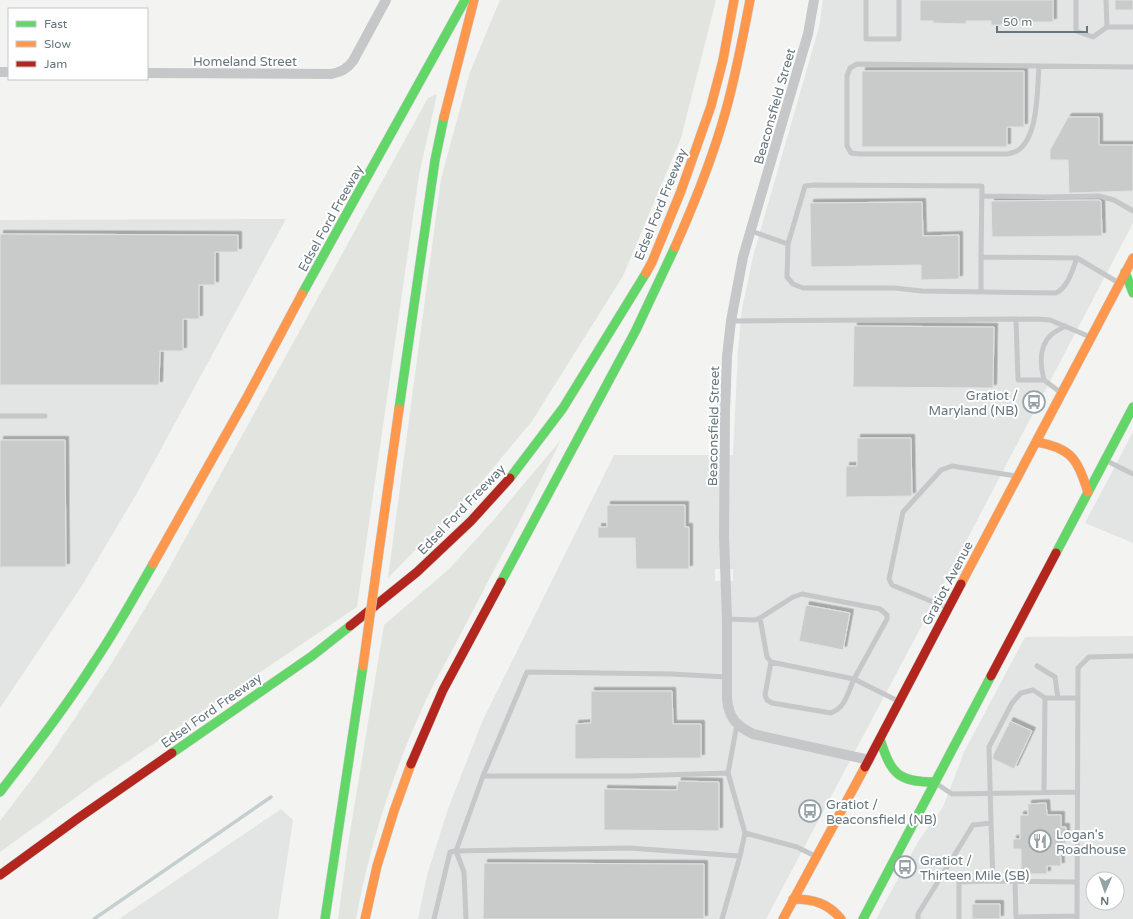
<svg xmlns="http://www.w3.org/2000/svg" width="1133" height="919" viewBox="0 0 1133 919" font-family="'Varela Round',sans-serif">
  <defs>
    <filter id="shadow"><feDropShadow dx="3.5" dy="-3.5" stdDeviation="0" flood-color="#0004"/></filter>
  </defs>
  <rect width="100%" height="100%" fill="#f3f3f2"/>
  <path fill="#e3e4e4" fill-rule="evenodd" d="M823,0H1133V223L929,612L766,919H418L427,875L448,809L482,722L614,455H733L738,349L742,308L747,286L753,256L819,27ZM715,569H733V581H715Z
    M286,219L137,493L83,584L0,708V220Z
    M1133,432V543L1085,523Z
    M1133,636V919H876L919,840L943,807L964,752L1025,637ZM1093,879H1117V903H1093Z
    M281,809L293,820L278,919H119Z"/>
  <path fill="#e2e4df" d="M500,0H716L681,138L623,276L532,421L484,479L388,578L441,179L470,72Z
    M437,94L419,175L357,607L97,782L0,852V821L50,755L110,666L163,579L428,98Z
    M561,440C528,507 492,573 458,639C448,659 436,678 427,698C394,768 370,843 356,919H338L348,845L384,625L449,569L491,523Z"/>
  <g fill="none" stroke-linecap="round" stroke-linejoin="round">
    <path stroke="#c5cfd0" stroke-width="3.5" d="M94,919L271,797"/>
  </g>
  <path fill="#c9cbcb" stroke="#e2e2e2" filter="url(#shadow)" d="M920,0H1053V22H1019V25H991V21H966V24L933,23V21H920Z
    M1115,0H1133V10H1115Z
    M862,71H1024V127H1007V147H862Z
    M1068,117H1099V145H1133V191L1069,193L1068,160H1050V150Z
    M1099,200L1101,201L1102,236L992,237L991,201Z
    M922,202L923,236L959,235V279L921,280V265L811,267L810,203Z
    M0,234L238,235V252H215V285H199V319H183V351H160L159,385H0Z
    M854,326L994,327L993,388L853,387Z
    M857,438H911L912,496L846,497V466H857Z
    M0,440H65L66,567H0Z
    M607,505H685V527H689V569H636L635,538H598V527H607Z
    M806,605L850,613L843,650L799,641Z
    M591,691H672L673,724H701V758L575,759V724L591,723Z
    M1010,721L1032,731L1014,769L993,759V755Z
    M678,781L719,782V831L604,830V789L677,790Z
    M1046,803L1047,815H1061V827H1066V843L1060,844L1061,866H1047V874H1021V849H1013V839H1020V815H1028V804Z
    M484,863L704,864V919H483Z
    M972,904H1000V919H972Z"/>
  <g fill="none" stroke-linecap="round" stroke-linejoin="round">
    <g stroke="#cecfcf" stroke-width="10">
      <path id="fast" d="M1125,272L1133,293
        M302,294L465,0
        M399,409L435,160L444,117
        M510,478L563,408L646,273
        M1056,553L1133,407
        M501,582L636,330L675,247
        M880,739C891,773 897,782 934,782
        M172,753L312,656L350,626
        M0,792C33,749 66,707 95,661C116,630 134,597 153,564
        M325,919L363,666
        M863,919L991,676"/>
    </g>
    <g stroke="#cecfcf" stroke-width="10">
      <path id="slow" d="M444,117L474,0
        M675,247C695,202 713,157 726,110C736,74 743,37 750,0
        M646,273L652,262L681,191L711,106L723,60L734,0
        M1036,442C1072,448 1077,459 1088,492
        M378,558L399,409
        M153,564L246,399L302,294
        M961,584L1133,258
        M793,899C813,899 828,903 841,919
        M365,919L377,866L394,811L411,764
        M783,919L865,767"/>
    </g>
    <g stroke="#cecfcf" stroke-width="10">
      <path id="jam" d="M350,626L417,572L471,521L510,478
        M991,676L1056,553
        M411,764L443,690L501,582
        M865,767L961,584
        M0,875L77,819L172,753"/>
    </g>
    <path stroke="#c5c7c8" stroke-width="5" d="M866,0V39H899V0
      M1076,0V31L1093,37L1107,27
      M1106,0L1107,27H1133
      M1039,66C1037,89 1039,137 1017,151C1015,152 1011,153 1008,154H859L851,153L847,146V76L850,68L857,64L1133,67
      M982,196L1046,197L1099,196L1114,200L1133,211
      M751,231L788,244L787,277L793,284L803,288H894L922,291L1056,293C1068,287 1072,271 1077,258L981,257L982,186L814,185L805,186L788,244
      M981,257V292
      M1077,258L1119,283
      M1016,319L1018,380H1044L1060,392
      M731,321L1037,319L1050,320L1088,336
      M1044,380C1040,365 1039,346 1051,335C1055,331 1061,329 1065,326
      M0,416H45
      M1107,461L1133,474
      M948,608L892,585L889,579L903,512L941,470L952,466L1016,476
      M760,618L767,657L771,662L854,679C848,692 846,707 831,713L772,703L767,700L765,695L771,662
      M727,619L755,620L760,618L793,597L802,594L880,609L887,615V619L854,679L898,701
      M1037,666L1055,677L1058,698
      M727,677L671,674L527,672L483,776H630L728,773
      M1045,698H1078
      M737,724L728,773L745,833L797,847L815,856
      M483,776L456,851L629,848L740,856
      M937,784L952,794L1077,792
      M991,823L989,747L1012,703L1021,693L1033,690L1045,698L1044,792
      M993,881L1077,882
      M1015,881L1016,917L1077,916
      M434,919L450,852L456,851L464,872L466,919
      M722,919L740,856L745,833
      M918,919V914L973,825L991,823L993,881L959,882V919
      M1077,919L1078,668L1089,657L1133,656"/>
    <path stroke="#c5c7c8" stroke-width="10" d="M814,0L808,34L743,257L731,321L727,356L725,412L724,537L727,619V699C729,719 737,726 753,734L869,760
      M0,72H9
      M147,73L331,74C341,72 347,69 353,61L386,0"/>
    <use href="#fast" stroke="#63d668" stroke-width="9"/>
    <use href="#slow" stroke="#ff974d" stroke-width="9"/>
    <use href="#jam" stroke="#b3261e" stroke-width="9"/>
    <g stroke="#cfcfcf" stroke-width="10" stroke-linecap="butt">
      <path id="slow-bridge" d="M363,666L378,558"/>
    </g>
    <use href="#slow-bridge" stroke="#ff974d" stroke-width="9"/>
  </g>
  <defs>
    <g id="bus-ring" transform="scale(1.15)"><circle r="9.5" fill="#fff" stroke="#97a2a7" stroke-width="1.5"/><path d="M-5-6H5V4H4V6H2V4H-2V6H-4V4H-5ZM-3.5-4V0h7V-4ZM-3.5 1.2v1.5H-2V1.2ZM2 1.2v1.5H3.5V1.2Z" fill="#97a2a7"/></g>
    <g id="restaurant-ring" transform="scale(1.15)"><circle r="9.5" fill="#fff" stroke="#97a2a7" stroke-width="1.5"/><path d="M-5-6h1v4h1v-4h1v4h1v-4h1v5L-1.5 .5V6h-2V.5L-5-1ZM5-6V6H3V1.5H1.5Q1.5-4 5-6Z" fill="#97a2a7"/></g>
  </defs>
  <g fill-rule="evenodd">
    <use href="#bus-ring" x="1034" y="402"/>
    <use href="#bus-ring" x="810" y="811"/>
    <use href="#restaurant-ring" x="1040" y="841"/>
    <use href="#bus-ring" x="905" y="867"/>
  </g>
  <g text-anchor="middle" stroke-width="4" stroke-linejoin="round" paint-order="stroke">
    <g font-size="13" fill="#66767e" stroke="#fff">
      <text x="245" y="66">Homeland Street</text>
      <text transform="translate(774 106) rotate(-74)" y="5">Beaconsfield Street</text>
      <text transform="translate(660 204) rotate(-68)" y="5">Edsel Ford Freeway</text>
      <text transform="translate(330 218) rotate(-61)" y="5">Edsel Ford Freeway</text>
      <text transform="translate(713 426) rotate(-89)" y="5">Beaconsfield Street</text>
      <text transform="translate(461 509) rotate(-46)" y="5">Edsel Ford Freeway</text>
      <text transform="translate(947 583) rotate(-62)" y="5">Gratiot Avenue</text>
      <text transform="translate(211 710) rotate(-35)" y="5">Edsel Ford Freeway</text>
    </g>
    <g font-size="13" fill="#66767e" stroke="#fff" text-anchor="start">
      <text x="1018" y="400" text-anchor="end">Gratiot /<tspan x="1018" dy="15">Maryland (NB)</tspan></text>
      <text x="826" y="809">Gratiot /<tspan x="826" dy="15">Beaconsfield (NB)</tspan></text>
      <text x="1056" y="839">Logan's<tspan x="1056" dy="15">Roadhouse</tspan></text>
      <text x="920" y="865">Gratiot /<tspan x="920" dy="15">Thirteen Mile (SB)</tspan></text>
    </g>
  </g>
  <rect x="8" y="8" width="140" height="72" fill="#ffffff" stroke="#c2c8cb"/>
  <rect x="16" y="21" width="20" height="6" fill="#63d668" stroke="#c2c8cb"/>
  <text x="44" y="28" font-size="12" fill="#66767e">Fast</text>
  <rect x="16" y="41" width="20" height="6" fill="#ff974d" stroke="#c2c8cb"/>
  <text x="44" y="48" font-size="12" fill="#66767e">Slow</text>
  <rect x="16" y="61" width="20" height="6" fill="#b3261e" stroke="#c2c8cb"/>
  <text x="44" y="68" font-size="12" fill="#66767e">Jam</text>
  <g transform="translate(1105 891) rotate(182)"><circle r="19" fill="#ffffff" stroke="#c2c8cb"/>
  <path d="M0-3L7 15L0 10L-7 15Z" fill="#97a2a7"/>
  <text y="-6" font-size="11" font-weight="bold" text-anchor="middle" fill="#66767e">N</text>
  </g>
  <path d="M997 26v6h90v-6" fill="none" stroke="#66767e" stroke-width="2"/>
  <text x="1003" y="26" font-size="12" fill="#66767e" stroke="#ffffff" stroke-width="3" paint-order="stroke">50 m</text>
</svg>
